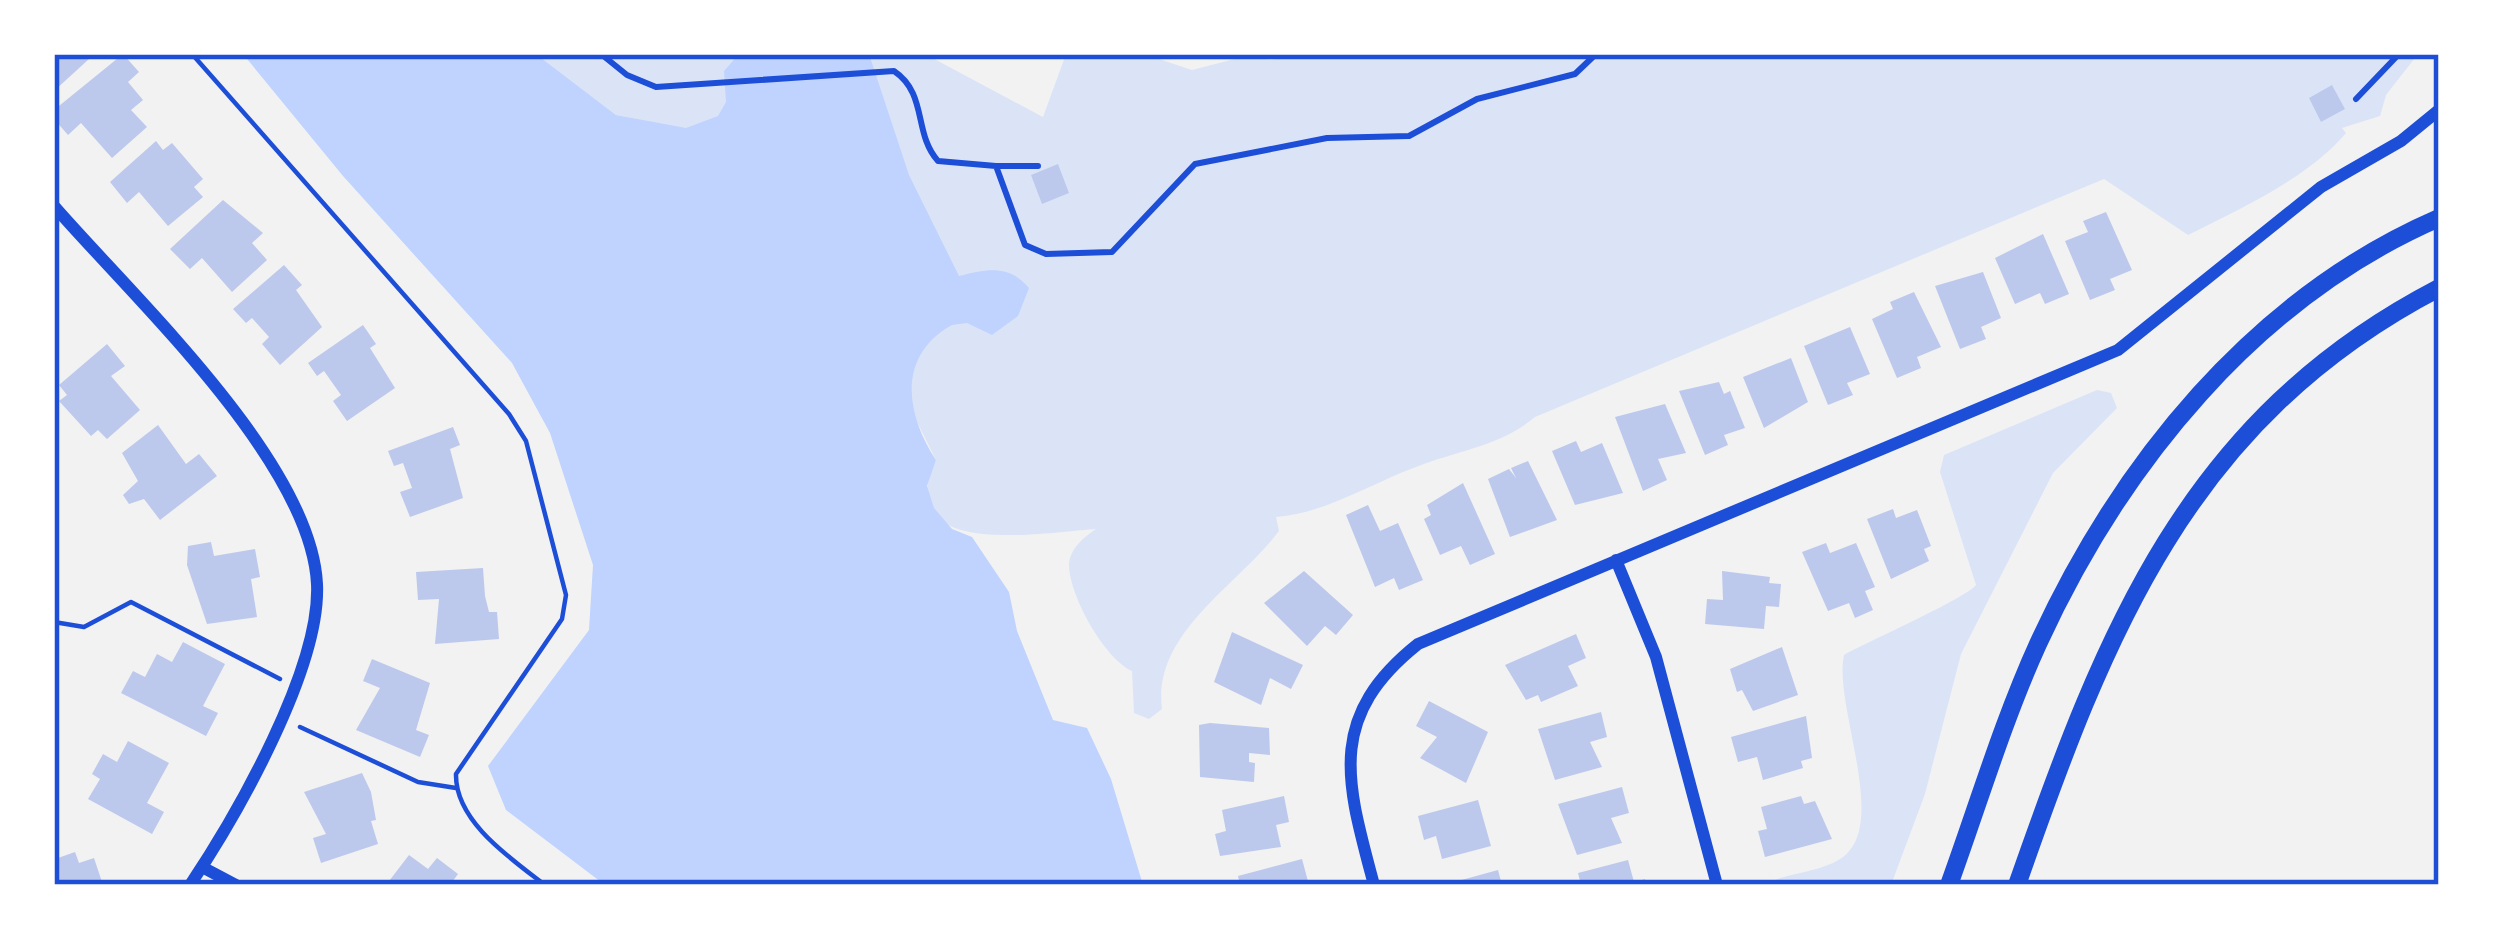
<svg xmlns="http://www.w3.org/2000/svg" width="2493" height="939" viewBox="0 0 2493 939" font-family="Spectral,serif">
  <rect width="100%" height="100%" fill="#f2f2f2"/>
  <path fill="#dbe4f7" d="M536,54H925L1043,117L1066,54H1144L1192,70L1250,55L1270,60L1309,54H2418L2386,95L2380,116L2342,128L2346,133C2308,178 2240,209 2188,235L2104,179L1535,417C1499,447 1458,450 1416,467C1370,484 1326,513 1276,517L1279,531C1239,585 1152,633 1162,709L1149,719L1134,713L1132,671C1105,659 1070,597 1069,566C1069,549 1084,537 1096,529C1046,532 888,561 936,460L909,406L686,129L616,115Z
    M2097,390L2111,393L2117,408L2053,473L1961,654L1925,794L1891,885H1763C1787,872 1821,873 1843,857C1889,823 1833,704 1844,655C1869,641 1966,598 1976,585L1940,472L1944,455Z"/>
  <path fill="#bfd3fe" d="M243,54H536L616,115L686,128L718,116L726,102L724,71L739,54H869L909,175L959,276C987,269 1009,264 1029,288L1018,316L992,335L967,323L952,325C896,356 906,415 936,460L927,486L934,508L952,529L972,537L1009,592L1017,631L1053,720L1087,728L1111,779L1143,885H605L506,810L488,766L589,630L593,565L550,433L512,363L343,176Z"/>
  <path fill="#bdc9ec" d="M54,54H84L89,59L54,91Z
    M123,54L139,72L128,82L143,100L131,110L147,127L112,158L81,123L68,135L54,119V110Z
    M2332,85L2345,109L2321,122L2309,98Z
    M156,141L163,150L172,143L203,179L194,187L203,197L168,226L139,192L127,203L110,182Z
    M1058,164L1069,193L1042,204L1031,175Z
    M223,200L263,233L252,243L267,260L232,292L202,258L190,269L170,249Z
    M2106,212L2132,270L2110,279L2115,290L2090,300L2065,241L2088,232L2083,221Z
    M2043,234L2069,294L2045,304L2040,293L2015,304L1995,258Z
    M284,265L302,285L296,290L322,327L280,365L262,344L269,337L252,318L246,323L233,309Z
    M1983,272L2001,318L1981,327L1986,339L1960,349L1935,286Z
    M1914,292L1941,347L1917,357L1921,368L1897,378L1872,319L1893,309L1890,302Z
    M363,325L376,344L370,348L395,388L347,421L333,401L341,395L324,371L317,376L308,363Z
    M1850,327L1870,374L1847,383L1853,395L1828,405L1804,346Z
    M107,344L125,366L111,376L140,410L107,439L98,430L91,436L59,401L67,395L59,385Z
    M1791,358L1808,402L1764,428L1743,377Z
    M1719,382L1724,394L1730,391L1745,428L1724,435L1728,445L1705,455L1679,391Z
    M1665,404L1686,453L1658,459L1667,480L1643,491L1615,417Z
    M158,425L186,464L199,454L217,476L160,520L144,499L129,504L123,495L138,481L122,453Z
    M453,427L460,445L450,449L463,498L410,517L400,492L412,488L403,463L394,466L388,451Z
    M1576,441L1581,452L1602,443L1623,493L1575,505L1552,451Z
    M1528,461L1557,520L1510,537L1488,479L1509,469L1516,478L1511,468Z
    M1463,483L1495,554L1470,565L1461,546L1440,555L1424,519L1431,515L1427,505Z
    M1368,505L1380,531L1398,523L1423,580L1399,590L1394,578L1375,587L1346,515Z
    M1893,509L1896,518L1917,510L1931,546L1924,549L1929,561L1891,579L1867,519Z
    M211,542L214,556L255,549L260,577L251,579L257,617L207,624L187,565L188,546Z
    M1826,543L1830,553L1856,543L1875,587L1865,591L1873,610L1855,618L1849,603L1828,611L1802,552Z
    M483,568L485,596L489,612H497L499,639L435,644L439,599L418,600L416,572Z
    M1304,571L1353,615L1336,635L1325,626L1307,646L1264,603Z
    M1722,571L1770,577L1769,583L1781,584L1779,607L1766,606L1764,629L1705,624L1707,599L1723,600Z
    M1232,632L1303,665L1291,689L1270,678L1261,705L1214,682Z
    M1576,634L1586,658L1568,666L1578,686L1541,702L1538,695L1526,700L1505,665Z
    M183,642L225,664L203,706L218,713L206,736L121,693L133,671L145,677L157,654L172,662Z
    M1782,647L1798,695L1753,711L1742,690L1737,692L1730,669Z
    M372,659L430,683L416,730L429,735L420,757L356,730L380,688L363,681Z
    M1429,701L1488,732L1466,783L1420,758L1437,737L1416,726Z
    M1601,712L1607,737L1590,742L1602,767L1555,780L1538,729Z
    M1806,716L1812,758L1801,761L1803,768L1763,780L1757,757L1738,762L1731,737Z
    M1210,723L1269,728L1270,755L1249,753V762L1255,763L1254,782L1200,777L1199,725Z
    M128,741L169,763L147,803L164,812L152,834L88,799L100,779L92,774L103,754L117,762Z
    M362,773L371,792L376,820L371,821L378,844L321,863L313,838L326,834L304,792Z
    M1622,787L1629,813L1611,818L1622,843L1577,855L1558,804Z
    M1284,796L1289,822L1276,825L1281,847L1220,856L1215,834L1226,831L1222,810Z
    M1801,796L1804,804L1815,801L1832,839L1765,857L1758,831L1767,829L1761,807Z
    M1478,800L1491,846L1442,859L1436,836L1424,840L1418,816Z
    M75,852L79,863L94,858L103,885H54L58,858Z
    M409,855L428,869L437,858L458,874L450,885H386Z
    M1302,859L1309,885H1240L1238,876Z
    M1628,860L1634,882L1645,879L1646,885H1581L1578,873Z
    M1498,870L1502,885H1448L1447,884Z"/>
  <g fill="none" stroke-linecap="round" stroke-linejoin="round">
    <path stroke="#1d4ed8" stroke-width="4.5" d="M192,54L509,414L526,441L566,595L562,619L456,774C455,821 510,858 545,885
      M54,622L84,627L131,602L280,679
      M300,727L418,782L456,788"/>
    <path stroke="#1d4ed8" stroke-width="6" d="M601,54L627,75L656,87L894,71C928,94 913,133 938,161L996,166L1025,245L1046,254L1112,252L1195,164L1327,138L1409,136L1477,99L1575,74L1596,54
      M2356,99L2399,54
      M996,166H1038"/>
    <path stroke="#1d4ed8" stroke-width="12" d="M54,206C134,298 311,462 317,584C321,668 237,815 190,885
      M1616,560L1656,657L1717,885
      M202,867L236,885
      M1374,885C1347,783 1325,718 1418,644L2118,350L2321,187L2401,141L2439,110"/>
    <path stroke="#1d4ed8" stroke-width="18" d="M1949,885C1978,805 2003,721 2038,644C2120,465 2254,298 2439,218
      M2017,885C2105,633 2187,419 2439,288"/>
  </g>
  <rect width="2493" height="939" fill="none" stroke="#ffffff" stroke-width="114"/>
  <rect x="57" y="57" width="2379" height="825" fill="none" stroke="#1d4ed8" stroke-width="4.5"/>
</svg>
